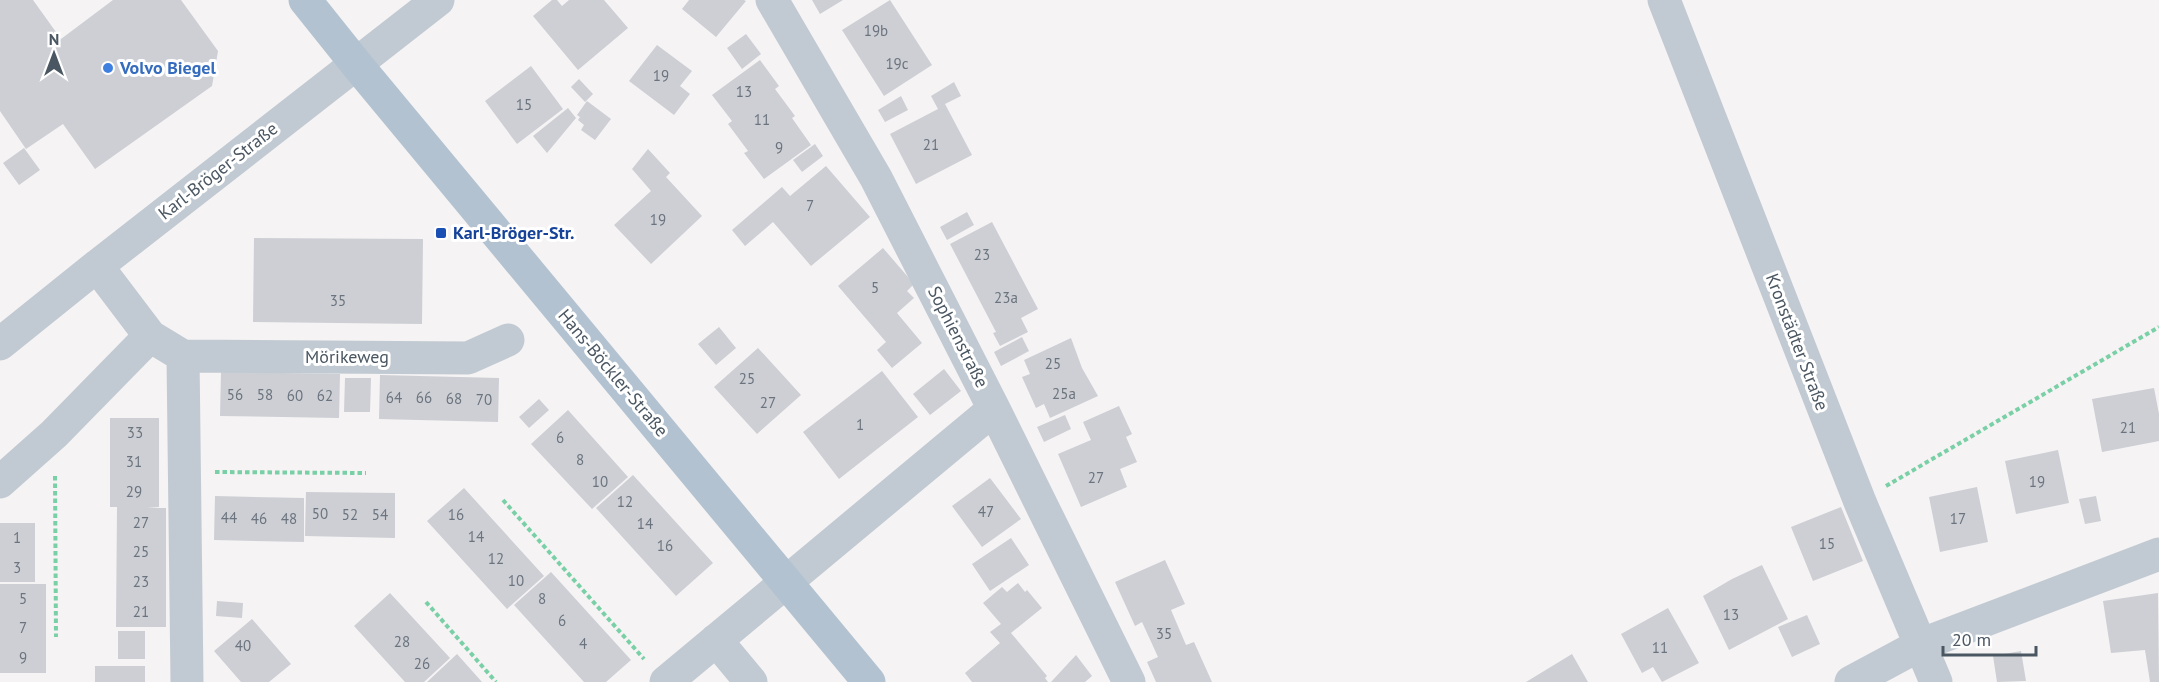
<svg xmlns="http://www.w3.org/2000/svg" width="2159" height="682" viewBox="0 0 2159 682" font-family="'PT Sans',sans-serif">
  <rect width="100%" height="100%" fill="#f5f3f3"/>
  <path fill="#cdcfd5" d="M0,0H33L61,39L113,0H181L218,51L212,86L95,169L63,124L26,149L0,111Z
    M552,0H557L562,6L569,0H604L628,28L578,70L533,16Z
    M689,0H744L746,1L716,37L682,9Z
    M812,0H843L820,14Z
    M890,0L932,65L884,96L842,30Z
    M746,34L761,54L742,69L727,48Z
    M657,45L692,71L680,86L690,94L674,115L629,81Z
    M760,60L779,86L775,89L795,116L792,118L811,145L764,179L744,153L748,151L728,124L732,121L712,95Z
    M531,66L563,109L517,144L485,101Z
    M579,79L593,94L585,102L571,87Z
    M954,82L961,96L945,104L972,155L916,184L890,134L938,109L931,96Z
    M901,96L908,110L885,122L878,110Z
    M587,101L611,119L595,140L581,130L584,125L578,120L580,117L577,115Z
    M568,108L576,118L547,153L533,136Z
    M815,144L823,156L802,172L793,160Z
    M24,148L40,170L19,185L3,163Z
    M648,149L670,173L666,177L702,216L651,264L614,225L651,191L632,169Z
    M826,166L870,217L811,266L773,222L745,246L732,230L782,187L790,196Z
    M967,212L974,225L947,240L940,227Z
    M992,222L1038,309L1021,318L1028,332L1000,346L993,333L996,332L950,244Z
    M254,238L423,239L422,324L253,322Z
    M883,248L914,284L907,291L914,298L897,313L922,343L892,368L877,350L886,342L838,286Z
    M719,327L736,348L716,365L698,344Z
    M1022,337L1029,351L1001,366L994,352Z
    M1071,338L1082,368L1098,396L1050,418L1044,404L1036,408L1022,377L1030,374L1024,360Z
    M758,348L801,395L757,434L714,387Z
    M944,369L961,391L930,415L913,394Z
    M882,371L918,417L839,479L803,432Z
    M221,372L340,374L339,418L220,416Z
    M380,375L499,378L498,422L379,419Z
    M345,378H371L370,412H344Z
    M2154,388L2159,414V441L2102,452L2092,399Z
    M539,399L549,410L529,428L519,417Z
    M1119,406L1132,434L1126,437L1137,462L1120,469L1127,487L1081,507L1058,454L1091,440L1083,422Z
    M568,410L628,477L592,509L531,444Z
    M1065,415L1071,429L1044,442L1037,427Z
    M110,418H159V507L147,508H166V627H116L117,507H110Z
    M2058,450L2069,503L2016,514L2005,461Z
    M633,475L713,563L676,596L596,508Z
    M990,478L1021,519L982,547L952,506Z
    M1977,487L1988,542L1940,552L1929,497Z
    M464,488L544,576L507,609L427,521Z
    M306,492L395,493V538L305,536Z
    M215,496L304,498V542L214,540Z
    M2096,496L2101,521L2085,524L2079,499Z
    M1841,507L1863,561L1813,581L1791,527Z
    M0,523H35V582H0Z
    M1011,538L1029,565L990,591L972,564Z
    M1165,560L1185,604L1171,610L1186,645L1194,642L1212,682H1156L1147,662L1158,657L1142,622L1135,626L1115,582Z
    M1762,565L1788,619L1729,650L1703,596L1732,579Z
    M551,572L631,660L606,682H584L514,605Z
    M1018,583L1025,592L1027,590L1042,608L1011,633L1047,676L1045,678L1048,682H972L965,673L1000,643L990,632L1001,624L983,603L1002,587L1007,592Z
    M0,584H46V673H0Z
    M390,593L450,658L424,682H405L354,626Z
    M2158,593L2159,682H2150L2145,650L2111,653L2103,601Z
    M217,601L243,603L242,618L216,616Z
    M1668,608L1699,663L1662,682L1653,667L1642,673L1621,634Z
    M1807,615L1820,644L1792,657L1778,627Z
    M252,619L291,664L269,682H241L214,651Z
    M118,631H145V659H118Z
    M2021,651L2026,681L1997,682L1993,656Z
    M457,654L482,682H427Z
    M1572,654L1588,682H1526Z
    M1076,655L1092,676L1085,682H1051Z
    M95,666H145V682H95Z"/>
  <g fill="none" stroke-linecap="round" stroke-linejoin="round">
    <path stroke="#7ad0a6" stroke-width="4" stroke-dasharray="4.5 3" stroke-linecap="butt" d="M215,472L366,473
      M55,476L56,637
      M1886,486L2159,327
      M503,500L644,659
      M426,602L496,682"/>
    <path stroke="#c1cad2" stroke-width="33" d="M772,0L876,178L994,409L1129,682
      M1664,0L1860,502L1936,682
      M97,266L150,336L183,356L468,358L508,340
      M0,344L97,266L438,0
      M183,356L187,682
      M0,482L54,434L150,336
      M716,640L751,682
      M666,682L994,409
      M1851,682L1920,645L2159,554"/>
    <path stroke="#b3c2d1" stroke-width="33" d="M305,0L357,65L869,682"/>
  </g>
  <circle fill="#3f7fe0" stroke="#fff" stroke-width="2" cx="108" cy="68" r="6"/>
  <rect fill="#1a4fb4" stroke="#fff" stroke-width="2" x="435" y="227" width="12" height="12" rx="3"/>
  <g text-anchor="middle" stroke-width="6" stroke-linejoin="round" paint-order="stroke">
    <g font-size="15" fill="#6b747e">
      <text x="876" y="36">19b</text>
      <text x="897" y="69">19c</text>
      <text x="661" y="81">19</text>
      <text x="744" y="97">13</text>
      <text x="524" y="110">15</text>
      <text x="762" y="125">11</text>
      <text x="931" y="150">21</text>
      <text x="779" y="153">9</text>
      <text x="810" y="211">7</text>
      <text x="658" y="225">19</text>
      <text x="982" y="260">23</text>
      <text x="875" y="293">5</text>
      <text x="1006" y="303">23a</text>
      <text x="338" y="306">35</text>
      <text x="1053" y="369">25</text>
      <text x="747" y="384">25</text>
      <text x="1064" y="399">25a</text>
      <text x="235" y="400">56</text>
      <text x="265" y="400">58</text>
      <text x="295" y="401">60</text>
      <text x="325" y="401">62</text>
      <text x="394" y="403">64</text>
      <text x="424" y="403">66</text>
      <text x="454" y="404">68</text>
      <text x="484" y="405">70</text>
      <text x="768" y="408">27</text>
      <text x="860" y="430">1</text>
      <text x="2128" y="433">21</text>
      <text x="135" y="438">33</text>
      <text x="560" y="443">6</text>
      <text x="580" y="465">8</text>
      <text x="134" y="467">31</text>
      <text x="1096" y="483">27</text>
      <text x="600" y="487">10</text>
      <text x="2037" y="487">19</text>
      <text x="134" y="497">29</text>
      <text x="625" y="507">12</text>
      <text x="986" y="517">47</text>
      <text x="320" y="519">50</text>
      <text x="350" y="520">52</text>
      <text x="380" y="520">54</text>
      <text x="456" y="520">16</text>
      <text x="229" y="523">44</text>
      <text x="259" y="524">46</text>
      <text x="289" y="524">48</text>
      <text x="1958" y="524">17</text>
      <text x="141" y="528">27</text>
      <text x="645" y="529">14</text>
      <text x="476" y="542">14</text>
      <text x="17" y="543">1</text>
      <text x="1827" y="549">15</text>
      <text x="665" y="551">16</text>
      <text x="141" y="557">25</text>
      <text x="496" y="564">12</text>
      <text x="17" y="573">3</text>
      <text x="516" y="586">10</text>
      <text x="141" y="587">23</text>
      <text x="23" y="604">5</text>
      <text x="542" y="604">8</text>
      <text x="141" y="617">21</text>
      <text x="1731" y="620">13</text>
      <text x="562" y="626">6</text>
      <text x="23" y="633">7</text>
      <text x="1164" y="639">35</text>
      <text x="402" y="647">28</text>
      <text x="583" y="649">4</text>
      <text x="243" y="651">40</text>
      <text x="1660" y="653">11</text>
      <text x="23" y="663">9</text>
      <text x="422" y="669">26</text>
    </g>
    <g font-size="18" font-weight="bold" fill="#366cbe" stroke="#fff" text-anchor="start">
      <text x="120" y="74">Volvo Biegel</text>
    </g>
    <g font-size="18" fill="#4a5661" stroke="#fff">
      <text transform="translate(218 171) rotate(-38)" y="6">Karl-Bröger-Straße</text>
      <text transform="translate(958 337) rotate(63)" y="6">Sophienstraße</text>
      <text transform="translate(1797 342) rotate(69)" y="6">Kronstädter Straße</text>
      <text x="347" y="363">Mörikeweg</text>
      <text transform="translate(613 373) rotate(50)" y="6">Hans-Böckler-Straße</text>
    </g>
    <g font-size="18" font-weight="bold" fill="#164399" stroke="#fff" text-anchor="start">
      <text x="453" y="239">Karl-Bröger-Str.</text>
    </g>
  </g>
  <g transform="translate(54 54)" stroke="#ffffff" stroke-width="4.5" paint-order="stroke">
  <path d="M0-4.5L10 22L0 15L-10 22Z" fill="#4a5661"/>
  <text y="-9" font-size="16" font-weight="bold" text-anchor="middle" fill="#4a5661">N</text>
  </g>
  <path d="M1943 646v9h93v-9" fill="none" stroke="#4a5661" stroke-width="3"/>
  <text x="1952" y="646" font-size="18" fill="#4a5661" stroke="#ffffff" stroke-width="4.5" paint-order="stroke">20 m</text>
</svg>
